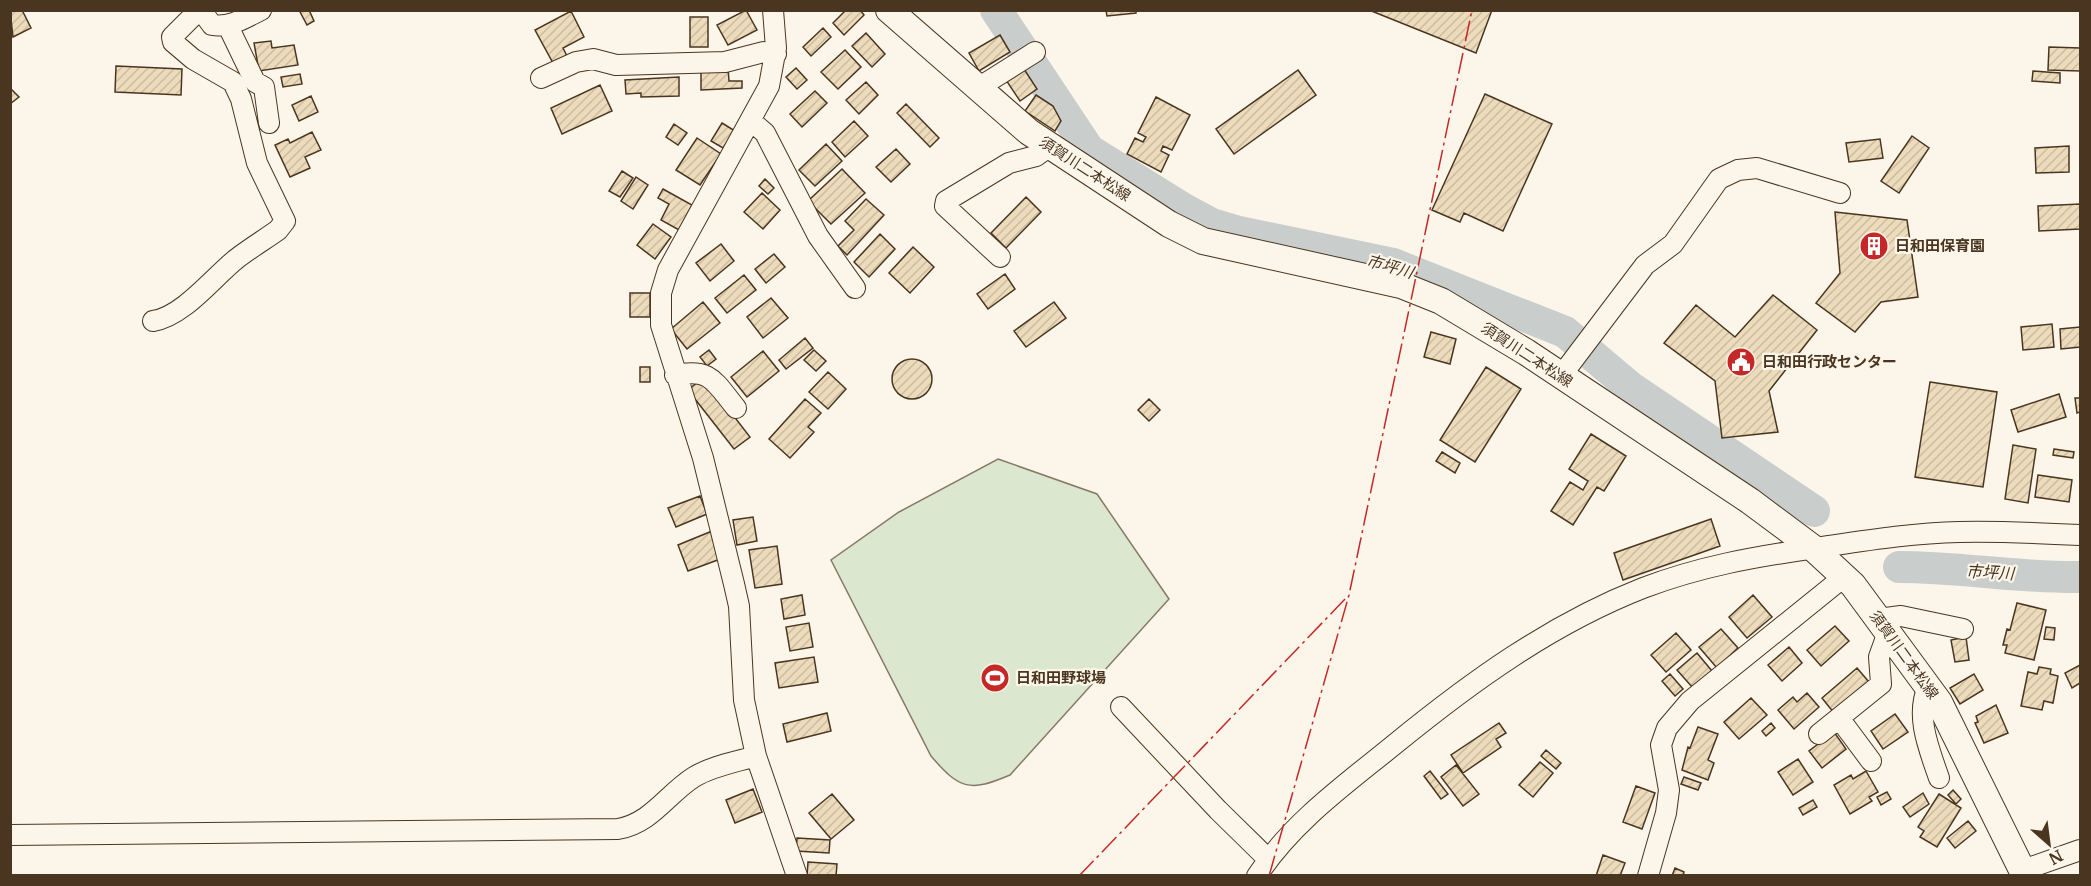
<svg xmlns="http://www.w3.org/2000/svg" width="2091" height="886" viewBox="0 0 2091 886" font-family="Merriweather,'Noto Sans JP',serif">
  <defs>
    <pattern id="building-hatch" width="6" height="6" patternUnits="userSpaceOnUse" patternTransform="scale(1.5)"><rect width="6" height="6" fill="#ecdcbc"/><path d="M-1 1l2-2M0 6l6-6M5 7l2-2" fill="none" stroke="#ccbda1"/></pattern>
  </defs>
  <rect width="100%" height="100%" fill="#fbf6e9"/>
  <path fill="#dce7d0" stroke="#887966" stroke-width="1.5" d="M998,459L1097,494L1169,599L1010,775C970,792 960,790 931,756L831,560L899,512Z"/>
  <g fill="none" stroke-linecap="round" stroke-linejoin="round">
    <path stroke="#c9cecd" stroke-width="32" d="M996,10L1089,150L1184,209L1212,224L1239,232L1393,264L1565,332L1630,387L1814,511
      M1899,567C1960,567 2019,578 2080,577"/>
  </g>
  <path fill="url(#building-hatch)" stroke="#4a3520" stroke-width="1.5" d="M10,10H22L31,28L13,37Z
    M299,10H309L314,21L307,25Z
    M746,10L757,30L728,45L717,25Z
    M846,10H860L864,15L844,35L833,23Z
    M1106,10H1136V13L1107,16Z
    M1369,10H1492L1476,53Z
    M571,11L584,37L563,48L567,56L553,63L535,30Z
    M690,17H708V47H690Z
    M823,28L831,37L811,56L803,47Z
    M866,33L885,54L872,67L852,46Z
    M1000,35L1010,52L979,71L969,53Z
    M271,41L272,48L294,45L298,65L259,71L254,43Z
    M2049,47L2080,48V71L2048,70Z
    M845,50L861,67L838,89L821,72Z
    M116,66L182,69L181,95L115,92Z
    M728,68L729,81H742V88L701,90V69Z
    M796,68L807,80L797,89L786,77Z
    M1024,69L1037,89L1020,101L1006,80Z
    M1298,70L1316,95L1234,154L1216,129Z
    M2033,71L2060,73V83L2032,81Z
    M300,74L302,84L283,87L281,77Z
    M679,77V96L641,97V93L626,94L625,80Z
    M866,82L878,95L859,114L846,100Z
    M600,85L612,111L562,134L551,108Z
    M10,88L19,97L10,104Z
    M815,91L827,103L802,127L790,114Z
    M1485,94L1552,124L1503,231L1464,213L1460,222L1432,210Z
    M1036,95L1053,106L1061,121L1055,131L1025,111Z
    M311,96L318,112L299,121L292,105Z
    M1156,97L1190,115L1172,150L1163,146L1161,151L1169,155L1161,172L1127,154L1135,138L1143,142L1146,137L1138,133Z
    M906,104L939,138L930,147L897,113Z
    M854,121L868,136L845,157L832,142Z
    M722,123L735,131L723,148L711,141Z
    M674,124L687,133L678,145L666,137Z
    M312,132L321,150L305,157L310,168L290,177L275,145L288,139L290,143Z
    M1912,136L1929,148L1899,193L1881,181Z
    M697,138L721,154L700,185L676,170Z
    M1880,139L1883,158L1849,162L1846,143Z
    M826,144L842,161L815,186L799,170Z
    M2069,146V172L2036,173L2035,148Z
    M896,149L910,164L891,182L876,167Z
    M842,169L865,193L831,224L808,201Z
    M622,171L633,178L620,197L609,191Z
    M636,177L648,185L633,209L621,201Z
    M765,179L774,188L768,194L759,186Z
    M663,189L692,205L679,230L661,220L669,204L658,198Z
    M762,193L780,210L763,229L744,212Z
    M1026,197L1041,212L1006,248L991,233Z
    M866,199L884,215L847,255L838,246L854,230L845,221Z
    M2080,204V229L2039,231L2038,206Z
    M1835,212L1907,220L1918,297L1881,302L1855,332L1816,303L1840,273Z
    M653,224L671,237L655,259L637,245Z
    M880,234L895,249L869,277L854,262Z
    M721,244L734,261L710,281L696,263Z
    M913,247L934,267L910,293L889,273Z
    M774,254L785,267L766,283L755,269Z
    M1005,274L1015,289L988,309L977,294Z
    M744,275L756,290L727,313L715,298Z
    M630,293H650V317H630Z
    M1773,295L1817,330L1769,391L1778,432L1722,438L1715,381L1664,343L1696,305L1735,337Z
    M771,298L788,318L763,338L747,317Z
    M703,302L720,323L687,349L671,329Z
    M1054,302L1066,318L1026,347L1014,331Z
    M2052,324L2054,347L2023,350L2021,327Z
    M2080,327V347L2061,349L2060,329Z
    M1431,332L1456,339L1450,364L1424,357Z
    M805,338L813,348L786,369L779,360Z
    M709,350L716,359L707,366L700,357Z
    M814,350L826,361L816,371L804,360Z
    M763,351L779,371L747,397L731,377Z
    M892 379a20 20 0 1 1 40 0a20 20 0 1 1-40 0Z
    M640,367H650V382H640Z
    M1486,367L1521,389L1475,462L1440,440Z
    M828,372L846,389L828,409L809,392Z
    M699,381L709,384L750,437L734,449L688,390Z
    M1930,382L1997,392L1983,487L1915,477Z
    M2059,394L2066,417L2018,432L2011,410Z
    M2075,398H2080V412L2077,413Z
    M805,399L821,413L808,427L814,432L790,458L769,439Z
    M1149,399L1160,410L1149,421L1138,410Z
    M1591,434L1626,456L1604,491L1597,487L1573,525L1551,511L1570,482L1583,490L1588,481L1569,469Z
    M2013,445L2036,449L2028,503L2005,499Z
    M2054,449L2074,452L2073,458L2053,455Z
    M1442,452L1460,463L1455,473L1436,461Z
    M2038,475L2072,480L2069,502L2035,497Z
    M700,496L707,514L676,527L668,508Z
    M753,517L757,541L737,545L733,520Z
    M1711,519L1720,546L1623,580L1614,553Z
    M712,531L723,558L688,571L678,545Z
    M777,546L782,584L755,588L749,550Z
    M802,595L805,615L784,619L781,599Z
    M1753,595L1772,617L1747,638L1729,617Z
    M2017,603L2046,610L2034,660L2005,653L2007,645H2003L2007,629L2010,630Z
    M809,623L813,647L790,651L786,627Z
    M1835,626L1849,641L1821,666L1807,650Z
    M2046,627L2055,628L2054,640L2044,639Z
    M1721,629L1738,648L1717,668L1699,647Z
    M1676,633L1691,650L1666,672L1651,655Z
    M1966,637L1969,660L1955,662L1951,640Z
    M1789,647L1802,663L1782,681L1768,665Z
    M1697,653L1712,671L1693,688L1677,670Z
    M814,657L818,682L779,688L775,663Z
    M2080,665V683L2072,688L2065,673Z
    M2039,667L2051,669L2050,674L2058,676L2053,703L2044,701L2042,710L2021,706L2028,672L2037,674Z
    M1857,668L1869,682L1834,713L1822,698Z
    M1670,674L1683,689L1675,696L1662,681Z
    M1974,674L1983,690L1960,704L1950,688Z
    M1807,693L1819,707L1794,729L1778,710L1793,697L1797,702Z
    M1751,698L1767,715L1739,739L1724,722Z
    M1996,705L2008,733L1984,743L1975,723L1978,722L1976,716Z
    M827,713L831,731L787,742L783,724Z
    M1895,714L1908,732L1883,749L1871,731Z
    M1499,723L1506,733L1496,739L1501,747L1463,773L1451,755Z
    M1771,723L1775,728L1766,736L1762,731Z
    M1698,727L1718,734L1708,760L1714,763L1708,780L1682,770L1688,747L1690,748Z
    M1834,732L1846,749L1822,768L1809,751Z
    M1546,750L1561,763L1556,769L1541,756Z
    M1798,759L1813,782L1793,795L1778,772Z
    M1540,762L1553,773L1533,797L1519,785Z
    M1456,765L1479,794L1463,806L1441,777Z
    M1430,771L1448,794L1441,799L1424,776Z
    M1866,771L1878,792L1869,797L1872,801L1850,814L1834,785L1851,775L1853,779Z
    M1684,777L1701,783L1698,790L1681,784Z
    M1636,786L1655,793L1642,829L1623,822Z
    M753,789L762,812L735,823L726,800Z
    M1953,790L1961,799L1956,804L1948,795Z
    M1887,792L1891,799L1881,805L1877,797Z
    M1923,793L1929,804L1910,817L1903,807Z
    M832,794L854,820L831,839L809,813Z
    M1939,794L1961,808L1937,847L1920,837L1924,831L1918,827Z
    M1813,800L1817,807L1803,815L1799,808Z
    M1968,821L1976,831L1955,848L1947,838Z
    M797,838L830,840L829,853L796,851Z
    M1603,855L1625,863L1620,876H1596Z
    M808,862L837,864L836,876H807Z
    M1675,868L1684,872L1683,876H1672Z"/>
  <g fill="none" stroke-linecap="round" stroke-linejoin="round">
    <g stroke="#4a3520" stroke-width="22">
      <path id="minor" d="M201,10L212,25C230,28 245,18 261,10
        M773,10L776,48L769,86L668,270L661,293V325L703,458L734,584L739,606L744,700L756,756L797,876
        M228,26L255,82L264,87L269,123
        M541,78L576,62L593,59L616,65L725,62L764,52L776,54
        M978,88L1035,52
        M751,121L765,133L818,236L855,288
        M1000,257L945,206L946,201L1009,163L1036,156L1050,146
        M153,321C182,317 212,279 235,260C249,249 264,240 278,230L285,221L257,163L241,99L233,82L193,59L173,42L172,37L199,10
        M675,375C711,368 714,381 736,408
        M1561,376L1645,265L1673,244L1719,179L1738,170L1757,168L1840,193
        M1878,619L1901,616L1963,629
        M1928,687C1915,716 1929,749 1939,778
        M1121,707L1218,810L1268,859
        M1839,718L1871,761
        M1819,734L1881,684L1879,657L1888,632
        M10,835L618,829C652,823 667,794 694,777C712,766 736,762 756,756
        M2023,870L2080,850
        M1257,876C1292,822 1346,784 1395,744C1471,682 1551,624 1643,588C1701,566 1754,557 1815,548C1863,541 1911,533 1959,532C2000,531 2040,533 2080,535
        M1648,876L1666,813L1669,790L1661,745L1667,728L1690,701L1845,576"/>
    </g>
    <g stroke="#4a3520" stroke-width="28">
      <path id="major" d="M889,10L1029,132L1169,224L1203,241L1401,285L1441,301L1526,352L1750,501L1813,548L1853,585L1939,702L2025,876"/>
    </g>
    <use href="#minor" stroke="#fbf6e9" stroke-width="20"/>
    <use href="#major" stroke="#fbf6e9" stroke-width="26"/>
    <path stroke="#c62828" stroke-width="1.5" stroke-dasharray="21 4.5 3 4.5" stroke-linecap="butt" d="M1079,876L1347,597
      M1269,876L1349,595L1472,10"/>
  </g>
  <defs>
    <g id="building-disc" transform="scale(1.5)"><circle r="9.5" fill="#c62828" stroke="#fbf6e9"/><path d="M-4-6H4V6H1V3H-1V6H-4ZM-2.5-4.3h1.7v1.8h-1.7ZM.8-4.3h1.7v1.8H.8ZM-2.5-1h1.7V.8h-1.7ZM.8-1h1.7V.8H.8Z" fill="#fff"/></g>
    <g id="civic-disc" transform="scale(1.5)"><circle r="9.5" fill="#c62828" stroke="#fbf6e9"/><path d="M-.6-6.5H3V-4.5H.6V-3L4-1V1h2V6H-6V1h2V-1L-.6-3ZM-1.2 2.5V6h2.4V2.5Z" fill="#fff"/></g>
    <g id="stadium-disc" transform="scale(1.5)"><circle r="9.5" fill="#c62828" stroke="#fbf6e9"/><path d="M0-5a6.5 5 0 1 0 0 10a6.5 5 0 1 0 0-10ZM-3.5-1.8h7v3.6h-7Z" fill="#fff"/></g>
  </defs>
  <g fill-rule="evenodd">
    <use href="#building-disc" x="1874" y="246"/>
    <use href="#civic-disc" x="1741" y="362"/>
    <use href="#stadium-disc" x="995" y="678"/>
  </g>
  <g text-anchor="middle" stroke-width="4.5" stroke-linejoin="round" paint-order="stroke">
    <g font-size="15" fill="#4a3520" stroke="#fbf6e9">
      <text transform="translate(1085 169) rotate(33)" y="5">須賀川二本松線</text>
      <text transform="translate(1527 355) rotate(33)" y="5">須賀川二本松線</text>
      <text transform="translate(1904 655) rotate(54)" y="5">須賀川二本松線</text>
    </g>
    <g font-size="15" font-weight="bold" fill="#4a3520" stroke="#fbf6e9" text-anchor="start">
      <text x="1895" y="251">日和田保育園</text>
      <text x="1762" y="367">日和田行政センター</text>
      <text x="1016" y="683">日和田野球場</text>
    </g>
    <g font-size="16" font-style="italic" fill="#4a3520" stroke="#fbf6e9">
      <text transform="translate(1390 266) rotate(16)" y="6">市坪川</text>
      <text transform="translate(1990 572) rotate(3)" y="6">市坪川</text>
    </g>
  </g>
  <rect width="2091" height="886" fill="none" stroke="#4a3520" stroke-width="24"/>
  <g transform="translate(2049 844) rotate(152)" stroke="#fbf6e9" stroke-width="4.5" paint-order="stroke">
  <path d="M0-4.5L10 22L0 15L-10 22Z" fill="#4a3520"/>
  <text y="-9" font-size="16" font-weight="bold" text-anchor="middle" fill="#4a3520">N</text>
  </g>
</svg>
